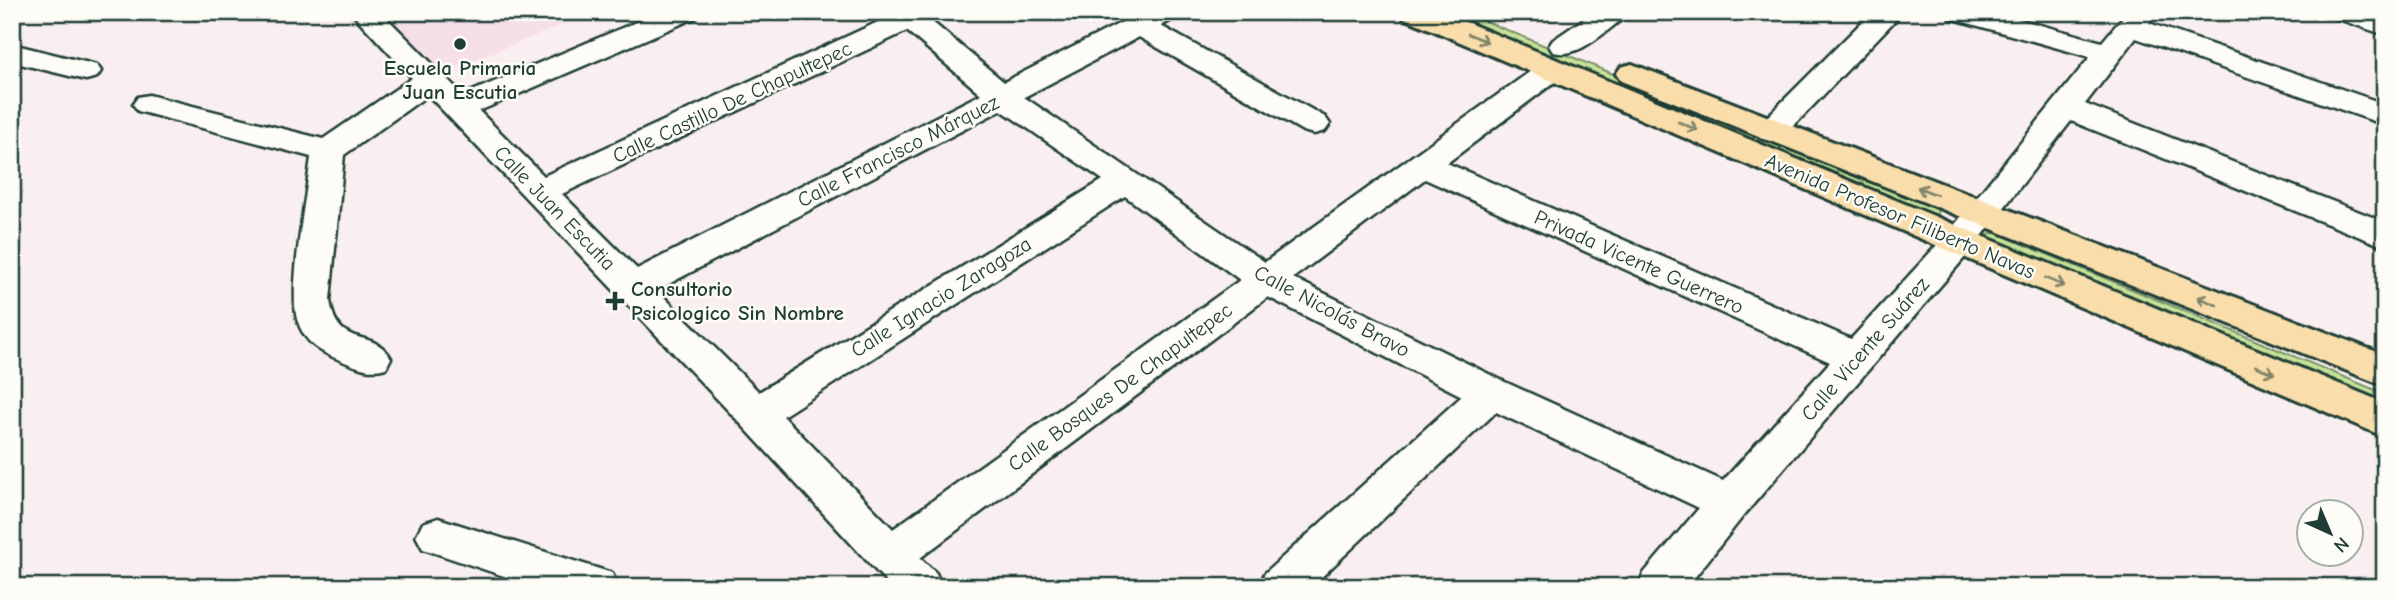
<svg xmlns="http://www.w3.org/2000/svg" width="2397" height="599" viewBox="0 0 2397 599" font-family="'Comic Neue',sans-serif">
  <rect width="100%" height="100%" fill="#faeff0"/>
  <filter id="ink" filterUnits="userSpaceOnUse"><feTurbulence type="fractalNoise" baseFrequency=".0143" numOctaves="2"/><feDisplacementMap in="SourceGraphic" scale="14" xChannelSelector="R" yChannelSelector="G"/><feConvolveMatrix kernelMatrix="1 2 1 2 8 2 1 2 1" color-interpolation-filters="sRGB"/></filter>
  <g filter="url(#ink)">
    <path fill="#f6dfe8" d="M375,12H596L433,76Z"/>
    <path fill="#c7e299" stroke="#739066" stroke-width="2" d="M1429,12H1463L1926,203L1937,209L1939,218Z
      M1996,233L2385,394V413L1980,244L1981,234Z"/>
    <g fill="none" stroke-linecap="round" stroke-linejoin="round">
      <g stroke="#1f3d34" stroke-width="5">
        <path id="minor" d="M351,12H381L463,95L660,12H699L695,18L479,111L544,176L891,16L889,12H938L930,20L1004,82L1142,12H1179L1175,18L1161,26L1325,117L1330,124L1325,131L1314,134L1303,131L1139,37L1024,97L1265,262L1542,63L1553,60L1564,63L1568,69L1564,75L1447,163L1851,339L1948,233L2090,57L1950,18L1946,12H1993L2102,42L2127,12H2156L2149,23L2385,104V125L2136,38L2085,104L2385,222V247L2071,121L1972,249L1744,515L1687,587H1638L1644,573L1699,508L1496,412L1311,587H1259L1265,573L1462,396L1268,297L920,558L936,573L942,587H891L742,425L428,95L344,155L330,300C337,352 373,326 391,358L386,368C368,373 357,367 340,360C320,352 305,343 298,322C287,294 307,192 311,157L138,111L133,104L138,97L149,95L323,139L412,78ZM907,31L981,94L637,269L562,194ZM1001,110L1103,180L759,392L657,290ZM1425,179L1830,362L1723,481L1505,382L1293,278ZM1125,196L1240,280L893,529L783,416Z
          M1594,12H1628L1624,18C1604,32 1579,59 1553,52L1549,46L1553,40Z
          M1872,12H1903L1782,138L1771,141L1760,138L1755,131L1760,124Z
          M2331,12H2374L2385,16V35L2335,18Z
          M12,44L97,65L101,71L97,77L86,80L12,62Z
          M438,518L612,573L618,587H537L423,549L416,536L423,523Z"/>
      </g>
      <g stroke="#1f3d34" stroke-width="6">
        <path id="major" d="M1400,12H1442L2385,403V437L1404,18Z
          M1632,64L2385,355V386L1621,81L1616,74L1621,67Z"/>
      </g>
      <use href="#minor" fill="#fdfcf7" fill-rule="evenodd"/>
      <use href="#major" fill="#f9deab" fill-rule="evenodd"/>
    </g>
    <defs><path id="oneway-shaft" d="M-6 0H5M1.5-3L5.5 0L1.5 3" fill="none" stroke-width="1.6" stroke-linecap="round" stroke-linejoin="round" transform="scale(1.75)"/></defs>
    <g stroke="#81856a">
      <use href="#oneway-shaft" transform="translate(1478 38) rotate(22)"/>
      <use href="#oneway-shaft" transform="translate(1688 126) rotate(23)"/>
      <use href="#oneway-shaft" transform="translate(1927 191) rotate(-159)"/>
      <use href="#oneway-shaft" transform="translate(2055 282) rotate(23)"/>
      <use href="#oneway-shaft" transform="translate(2207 301) rotate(-158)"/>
      <use href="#oneway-shaft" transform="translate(2265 370) rotate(23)"/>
    </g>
  </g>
  <g fill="#1f3d34" stroke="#fdfcf7" stroke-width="2.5">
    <circle cx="460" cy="44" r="7"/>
    <path d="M611.5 290.5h7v7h7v7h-7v7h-7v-7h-7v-7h7z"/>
  </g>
  <g text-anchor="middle" stroke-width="5" stroke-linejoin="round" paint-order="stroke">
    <g font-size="21" font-weight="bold" fill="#1f3d34" stroke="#fdfcf7">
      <text x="460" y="75">Escuela Primaria<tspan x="460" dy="24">Juan Escutia</tspan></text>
      <text x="631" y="296" text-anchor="start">Consultorio<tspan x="631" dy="24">Psicologico Sin Nombre</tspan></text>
    </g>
    <g font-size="21" fill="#1f3d34" stroke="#fdfcf7">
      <text transform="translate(732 102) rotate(-25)" y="7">Calle Castillo De Chapultepec</text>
      <text transform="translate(898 151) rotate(-27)" y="7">Calle Francisco Márquez</text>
      <text transform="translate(555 208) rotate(46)" y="7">Calle Juan Escutia</text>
      <text transform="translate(1900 216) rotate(23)" y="7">Avenida Profesor Filiberto Navas</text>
      <text transform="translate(1639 262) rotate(24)" y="7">Privada Vicente Guerrero</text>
      <text transform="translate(941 297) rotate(-32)" y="7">Calle Ignacio Zaragoza</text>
      <text transform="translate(1332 311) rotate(28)" y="7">Calle Nicolás Bravo</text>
      <text transform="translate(1865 349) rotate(-49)" y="7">Calle Vicente Suárez</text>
      <text transform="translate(1120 387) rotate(-36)" y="7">Calle Bosques De Chapultepec</text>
    </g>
  </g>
  <rect width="2397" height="599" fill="none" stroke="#fdfcf7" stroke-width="42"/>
  <rect x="21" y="21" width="2355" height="557" fill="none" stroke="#1f3d34" stroke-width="2.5" filter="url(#ink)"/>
  <g transform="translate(2330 533) rotate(136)"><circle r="33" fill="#fdfcf7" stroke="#a4b0a9" stroke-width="2"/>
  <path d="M0-5L12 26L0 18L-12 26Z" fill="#1f3d34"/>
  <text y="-10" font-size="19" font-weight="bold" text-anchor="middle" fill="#1f3d34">N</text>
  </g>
</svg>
